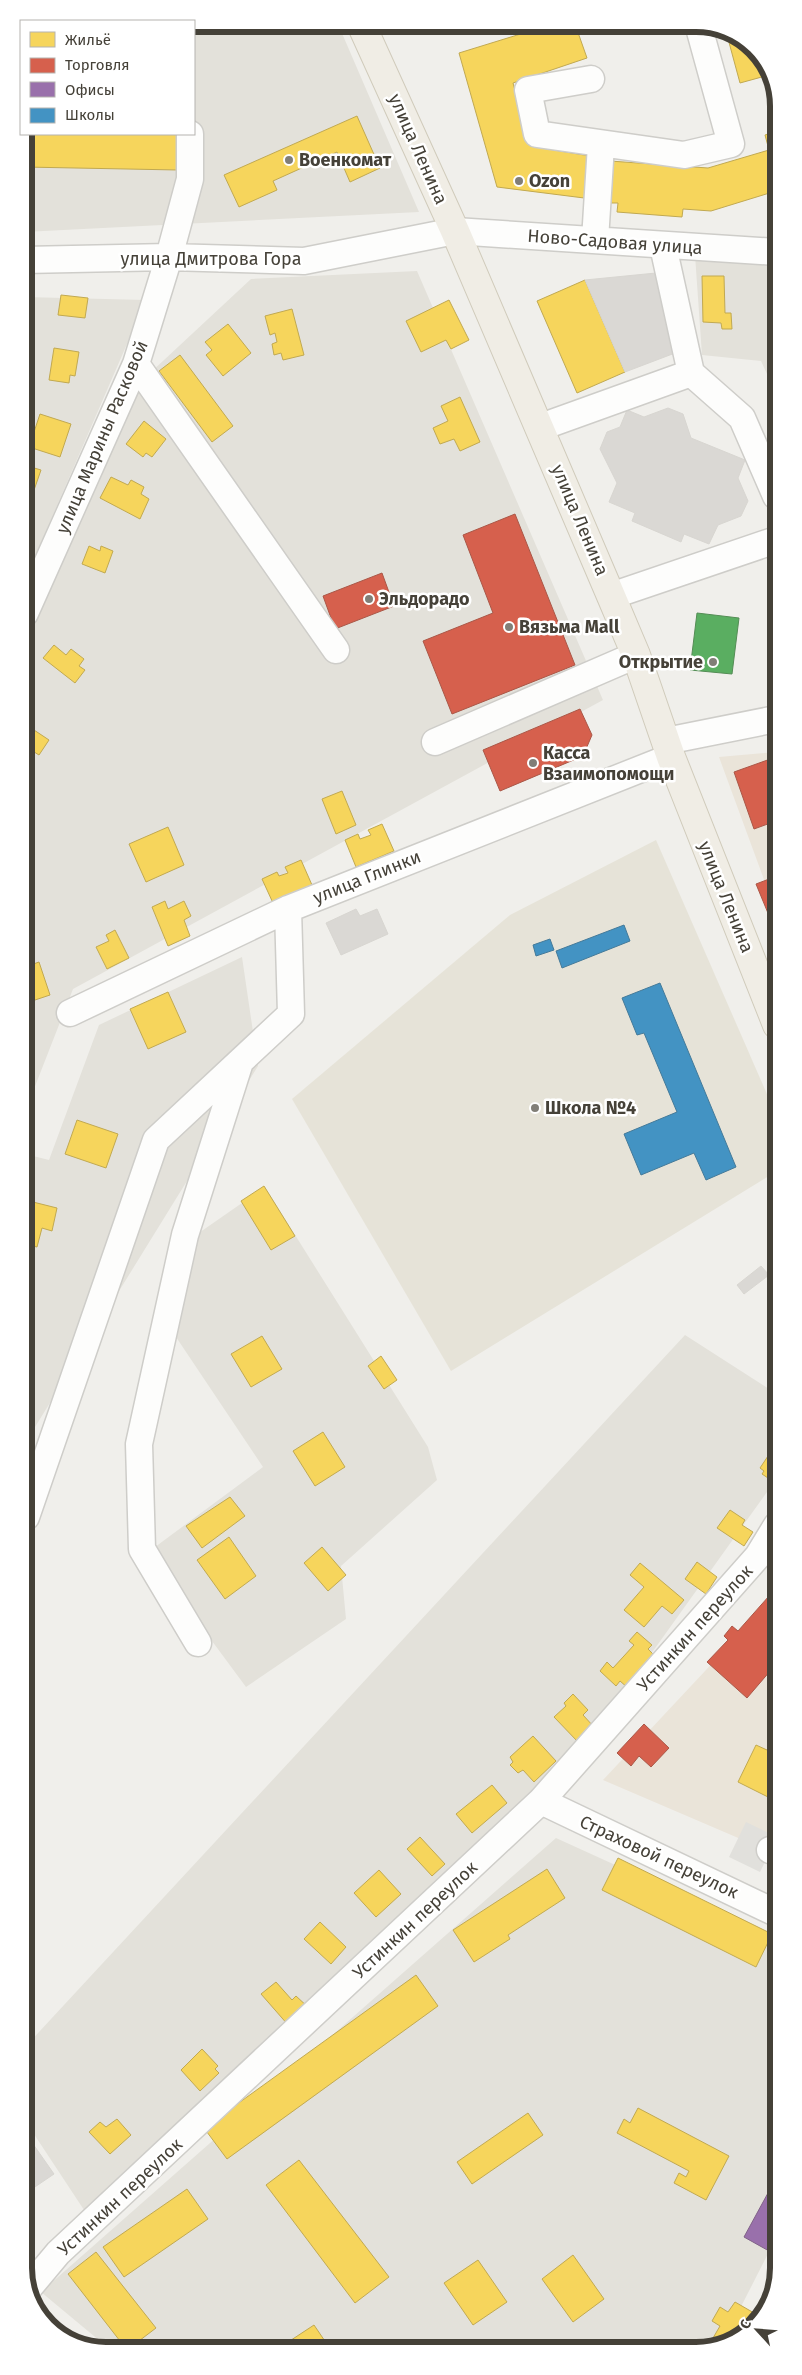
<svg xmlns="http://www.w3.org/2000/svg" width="802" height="2375" viewBox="0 0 802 2375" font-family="'Fira Sans',sans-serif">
  <rect width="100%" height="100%" fill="#f0efeb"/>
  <path fill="#e3e1da" d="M194,24H338L419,212L24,232V134H194Z
    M695,255L776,261V393L761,361L702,355Z
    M417,271L603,700L73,989L25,1112V646L135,387L251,279Z
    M24,297L146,300L24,582Z
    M242,957L258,1066L27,1440L26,1605L25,1154L49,1160L99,1025Z
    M265,1187L428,1447L437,1480L341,1566L346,1619L246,1687L147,1553L263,1467L176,1337L183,1244Z
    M685,1335L777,1394V1478L585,1746L86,2213L26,2122V2046Z
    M556,1838L778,1939V2234L721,2346L717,2349L112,2351L41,2292Z"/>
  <path fill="#eae4d9" d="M776,752L777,915L719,757Z
    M777,1594L778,1855L603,1780Z"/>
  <path fill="#e6e3d8" d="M656,840L777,1117V1171L451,1371L292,1099L510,915Z"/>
  <path fill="#e1e0dc" d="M746,1822L777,1837L760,1872L729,1857Z"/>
  <path fill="#f6d55c" stroke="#c1a951" d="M553,24H575L587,58L513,83L530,146L596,157L592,199L497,187L459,53Z
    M727,35L750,44L769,75L740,83Z
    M357,116L380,168L350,182L337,152L273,181L277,190L239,207L224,175Z
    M776,131V191L711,211L683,209L682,217L617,212L618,203H607L610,161L708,168L769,150L765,135Z
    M24,134H179L178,170L24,167Z
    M702,276H724L725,313H731L732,329H722L721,323L703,322Z
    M585,280L625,372L577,393L537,301Z
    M61,295L88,298L85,318L58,315Z
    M449,300L469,340L451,349L446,340L421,352L406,321Z
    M292,309L304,355L283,360L281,353L274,355L272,344L277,342L275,333L270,335L265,316Z
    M228,324L251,353L223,376L206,355L212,350L205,342Z
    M54,348L79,352L75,376L70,375L69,383L49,380Z
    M180,355L233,426L212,442L159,371Z
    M460,397L480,442L460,451L454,439L440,444L433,428L448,421L441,406Z
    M40,414L71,424L60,457L29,447Z
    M144,421L166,439L152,457L146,453L143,457L126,444Z
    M24,465L41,470L33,493L24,491Z
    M111,477L128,485L131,480L144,487L141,494L149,499L140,519L100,498Z
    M89,546L100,551L101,546L113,551L105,573L82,564Z
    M54,645L66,655L71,649L84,659L79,666L85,670L75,683L43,658Z
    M25,724L49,740L39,755L31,750L27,757L25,755Z
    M342,791L356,825L336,834L322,799Z
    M382,824L394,851L356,867L345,840L358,834L360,839L371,835L368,830Z
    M168,827L184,865L146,882L129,844Z
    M301,860L312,885L273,903L262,879L277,872L279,876L288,873L285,867Z
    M165,901L168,909L184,901L191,916L184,920L190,936L168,946L152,907Z
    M115,930L129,958L107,969L96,947L109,941L106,935Z
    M39,962L50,995L29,1002L25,990V967Z
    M168,992L186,1032L148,1049L130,1009Z
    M77,1120L118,1134L106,1168L65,1154Z
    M264,1186L295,1236L271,1250L241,1201Z
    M25,1200L57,1208L52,1231L42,1228L37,1247L25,1244Z
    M262,1336L282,1369L251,1387L231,1354Z
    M381,1356L397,1380L384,1389L368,1366Z
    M323,1432L345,1467L315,1486L293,1451Z
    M768,1456L777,1462V1484L762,1474L764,1471L760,1468Z
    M230,1497L245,1516L202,1548L186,1526Z
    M730,1510L745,1520L742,1525L753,1532L744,1546L717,1528Z
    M229,1537L256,1576L225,1599L197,1560Z
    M322,1547L346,1575L328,1591L304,1563Z
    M697,1562L717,1577L706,1594L685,1579Z
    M640,1563L684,1600L672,1614L662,1606L644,1627L624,1610L644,1587L630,1575Z
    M637,1632L652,1645L648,1649L656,1657L628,1688L620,1681L616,1686L600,1671L607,1662L613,1668L634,1645L629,1641Z
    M573,1694L588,1710L583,1715L594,1727L578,1742L554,1717L566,1706L564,1703Z
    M533,1736L556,1761L534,1782L523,1770L518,1773L510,1765L513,1762L510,1757Z
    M756,1745L778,1755V1802L738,1782Z
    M492,1785L507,1803L472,1833L456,1814Z
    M420,1837L445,1864L432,1876L407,1849Z
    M618,1858L772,1934L756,1967L602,1890Z
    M547,1869L565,1898L508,1935L510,1939L474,1962L453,1930Z
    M379,1870L401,1894L376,1917L354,1893Z
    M320,1922L346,1947L331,1964L304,1939Z
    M416,1975L438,2006L227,2159L204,2128Z
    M276,1982L292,2000L296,1996L309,2008L289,2026L261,1994Z
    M202,2049L218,2066L215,2069L219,2073L200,2091L181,2070Z
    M638,2108L729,2156L706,2200L674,2183L679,2173L686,2177L689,2171L617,2133L624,2119L630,2123Z
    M528,2113L543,2135L472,2184L457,2162Z
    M117,2119L131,2135L110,2154L89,2132L100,2122L106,2127Z
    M299,2160L389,2277L355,2303L266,2185Z
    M187,2189L208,2219L124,2277L103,2247Z
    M96,2252L156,2328L127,2350L68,2274Z
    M573,2255L604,2299L573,2322L542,2279Z
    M478,2260L507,2302L473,2325L444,2283Z
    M735,2302L761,2317L723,2344L713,2338L720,2326L712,2321L720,2307L728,2312Z
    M314,2325L331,2350H276Z"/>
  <path fill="#d6604d" stroke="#aa5747" d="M515,514L575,665L452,714L423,641L493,613L463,535Z
    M382,573L394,606L335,629L323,596Z
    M580,709L592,735L583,756L500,791L483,750Z
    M776,757V821L754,829L734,772Z
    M777,876V935L756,884Z
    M777,1587V1663L747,1698L707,1662L728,1640L724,1636L732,1626L738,1631Z
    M644,1724L669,1748L651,1767L639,1756L631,1766L617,1753Z"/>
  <path fill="#9970ab" stroke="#806288" d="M768,2193L778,2198V2256L744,2237Z"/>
  <path fill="#4393c3" stroke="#447a99" d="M624,925L630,941L562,968L556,951Z
    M550,939L554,950L536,956L533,945Z
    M660,983L736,1167L706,1180L694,1153L641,1175L624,1134L677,1112L644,1033L637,1035L622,998Z"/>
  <path fill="#5aae61" stroke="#548d55" d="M697,613L739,618L732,674L690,670Z"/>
  <path fill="#dad8d4" stroke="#d8d6d1" d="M656,273L675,353L625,372L585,280Z
    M668,408L683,414L691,438L745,460L738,478L748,501L741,516L718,525L709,544L684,534L681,542L632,521L635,513L609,502L617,483L600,449L607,432L620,427L627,410L644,417Z
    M356,909L360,916L377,909L388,934L341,955L326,923Z
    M761,1266L769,1275L744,1294L737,1285Z
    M26,2134L54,2174L26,2193Z"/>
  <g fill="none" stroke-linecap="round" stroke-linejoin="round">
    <g stroke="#cecdc9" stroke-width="29">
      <path id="minor" d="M591,79L528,90L537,134L684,155L731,144L698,24
        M595,240L601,145
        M663,246L691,373L742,418L776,496
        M24,260L169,257L304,261L455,231L776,252
        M136,364L336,650
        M541,427L691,373
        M611,596L776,540
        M25,613L136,364L169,257L190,179V134
        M666,741L776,719
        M435,742L636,655
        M70,1013L288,909L671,757
        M26,1517L156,1140L291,1014L288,909
        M198,1643L142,1549L139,1444L185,1235L240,1062
        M541,1801L778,1914
        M770,1850L778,1853
        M27,2290L58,2253L541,1801L758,1556L777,1525"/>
    </g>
    <g stroke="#d0cbbb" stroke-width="30">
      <path id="major" d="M361,24L455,231L611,596L636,655L671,757L777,1025"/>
    </g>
    <use href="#minor" stroke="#fdfdfc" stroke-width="26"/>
    <use href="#major" stroke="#f0ede5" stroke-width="28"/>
  </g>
  <g fill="#817e77" stroke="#fff" stroke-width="2">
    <circle cx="289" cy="160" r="5"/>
    <circle cx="519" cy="181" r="5"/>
    <circle cx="369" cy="599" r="5"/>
    <circle cx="509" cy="627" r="5"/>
    <circle cx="713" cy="662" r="5"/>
    <circle cx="533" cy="763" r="5"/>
    <circle cx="535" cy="1108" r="5"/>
  </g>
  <g text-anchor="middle" stroke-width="5" stroke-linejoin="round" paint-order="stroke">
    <g font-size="18" fill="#454138" stroke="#fff">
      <text transform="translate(418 149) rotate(66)" y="6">улица Ленина</text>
      <text transform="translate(615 242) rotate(4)" y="6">Ново-Садовая улица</text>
      <text x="211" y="265">улица Дмитрова Гора</text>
      <text transform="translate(102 437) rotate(-67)" y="6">улица Марины Расковой</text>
      <text transform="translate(580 520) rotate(67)" y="6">улица Ленина</text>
      <text transform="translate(367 877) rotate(-22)" y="6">улица Глинки</text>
      <text transform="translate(726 897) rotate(68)" y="6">улица Ленина</text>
      <text transform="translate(695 1628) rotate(-48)" y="6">Устинкин переулок</text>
      <text transform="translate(659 1857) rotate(25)" y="6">Страховой переулок</text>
      <text transform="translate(415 1920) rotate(-43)" y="6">Устинкин переулок</text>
      <text transform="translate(120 2197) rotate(-43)" y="6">Устинкин переулок</text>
    </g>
    <g font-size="18" font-weight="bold" fill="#454138" stroke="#fff" text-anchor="start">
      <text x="299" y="166">Военкомат</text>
      <text x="529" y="187">Ozon</text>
      <text x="379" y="605">Эльдорадо</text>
      <text x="519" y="633">Вязьма Mall</text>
      <text x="703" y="668" text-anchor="end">Открытие</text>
      <text x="543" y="759">Касса<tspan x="543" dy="21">Взаимопомощи</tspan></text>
      <text x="545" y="1114">Школа №4</text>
    </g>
  </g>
  <path d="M0 0H802V2375H0ZM106 32H696A74 74 0 0 1 770 106V2268A74 74 0 0 1 696 2342H106A74 74 0 0 1 32 2268V106A74 74 0 0 1 106 32Z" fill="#fff" fill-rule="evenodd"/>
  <path fill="none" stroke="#454138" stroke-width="6" d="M106 32H696A74 74 0 0 1 770 106V2268A74 74 0 0 1 696 2342H106A74 74 0 0 1 32 2268V106A74 74 0 0 1 106 32Z"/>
  <rect x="20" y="20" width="175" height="115" fill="#ffffff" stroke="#b5b3af"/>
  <rect x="30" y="32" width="25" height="15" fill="#f6d55c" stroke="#b5b3af"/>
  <text x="65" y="45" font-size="15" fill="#454138">Жильё</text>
  <rect x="30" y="58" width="25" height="15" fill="#d6604d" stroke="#b5b3af"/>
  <text x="65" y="70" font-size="15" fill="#454138">Торговля</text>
  <rect x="30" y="82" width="25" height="15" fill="#9970ab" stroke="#b5b3af"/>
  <text x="65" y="95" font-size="15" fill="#454138">Офисы</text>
  <rect x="30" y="108" width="25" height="15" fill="#4393c3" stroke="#b5b3af"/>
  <text x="65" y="120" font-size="15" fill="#454138">Школы</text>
  <g transform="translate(757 2330) rotate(296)" stroke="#ffffff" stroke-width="4" paint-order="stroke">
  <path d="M0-4L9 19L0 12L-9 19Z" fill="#454138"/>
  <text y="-8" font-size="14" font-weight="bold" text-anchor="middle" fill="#454138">С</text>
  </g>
</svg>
